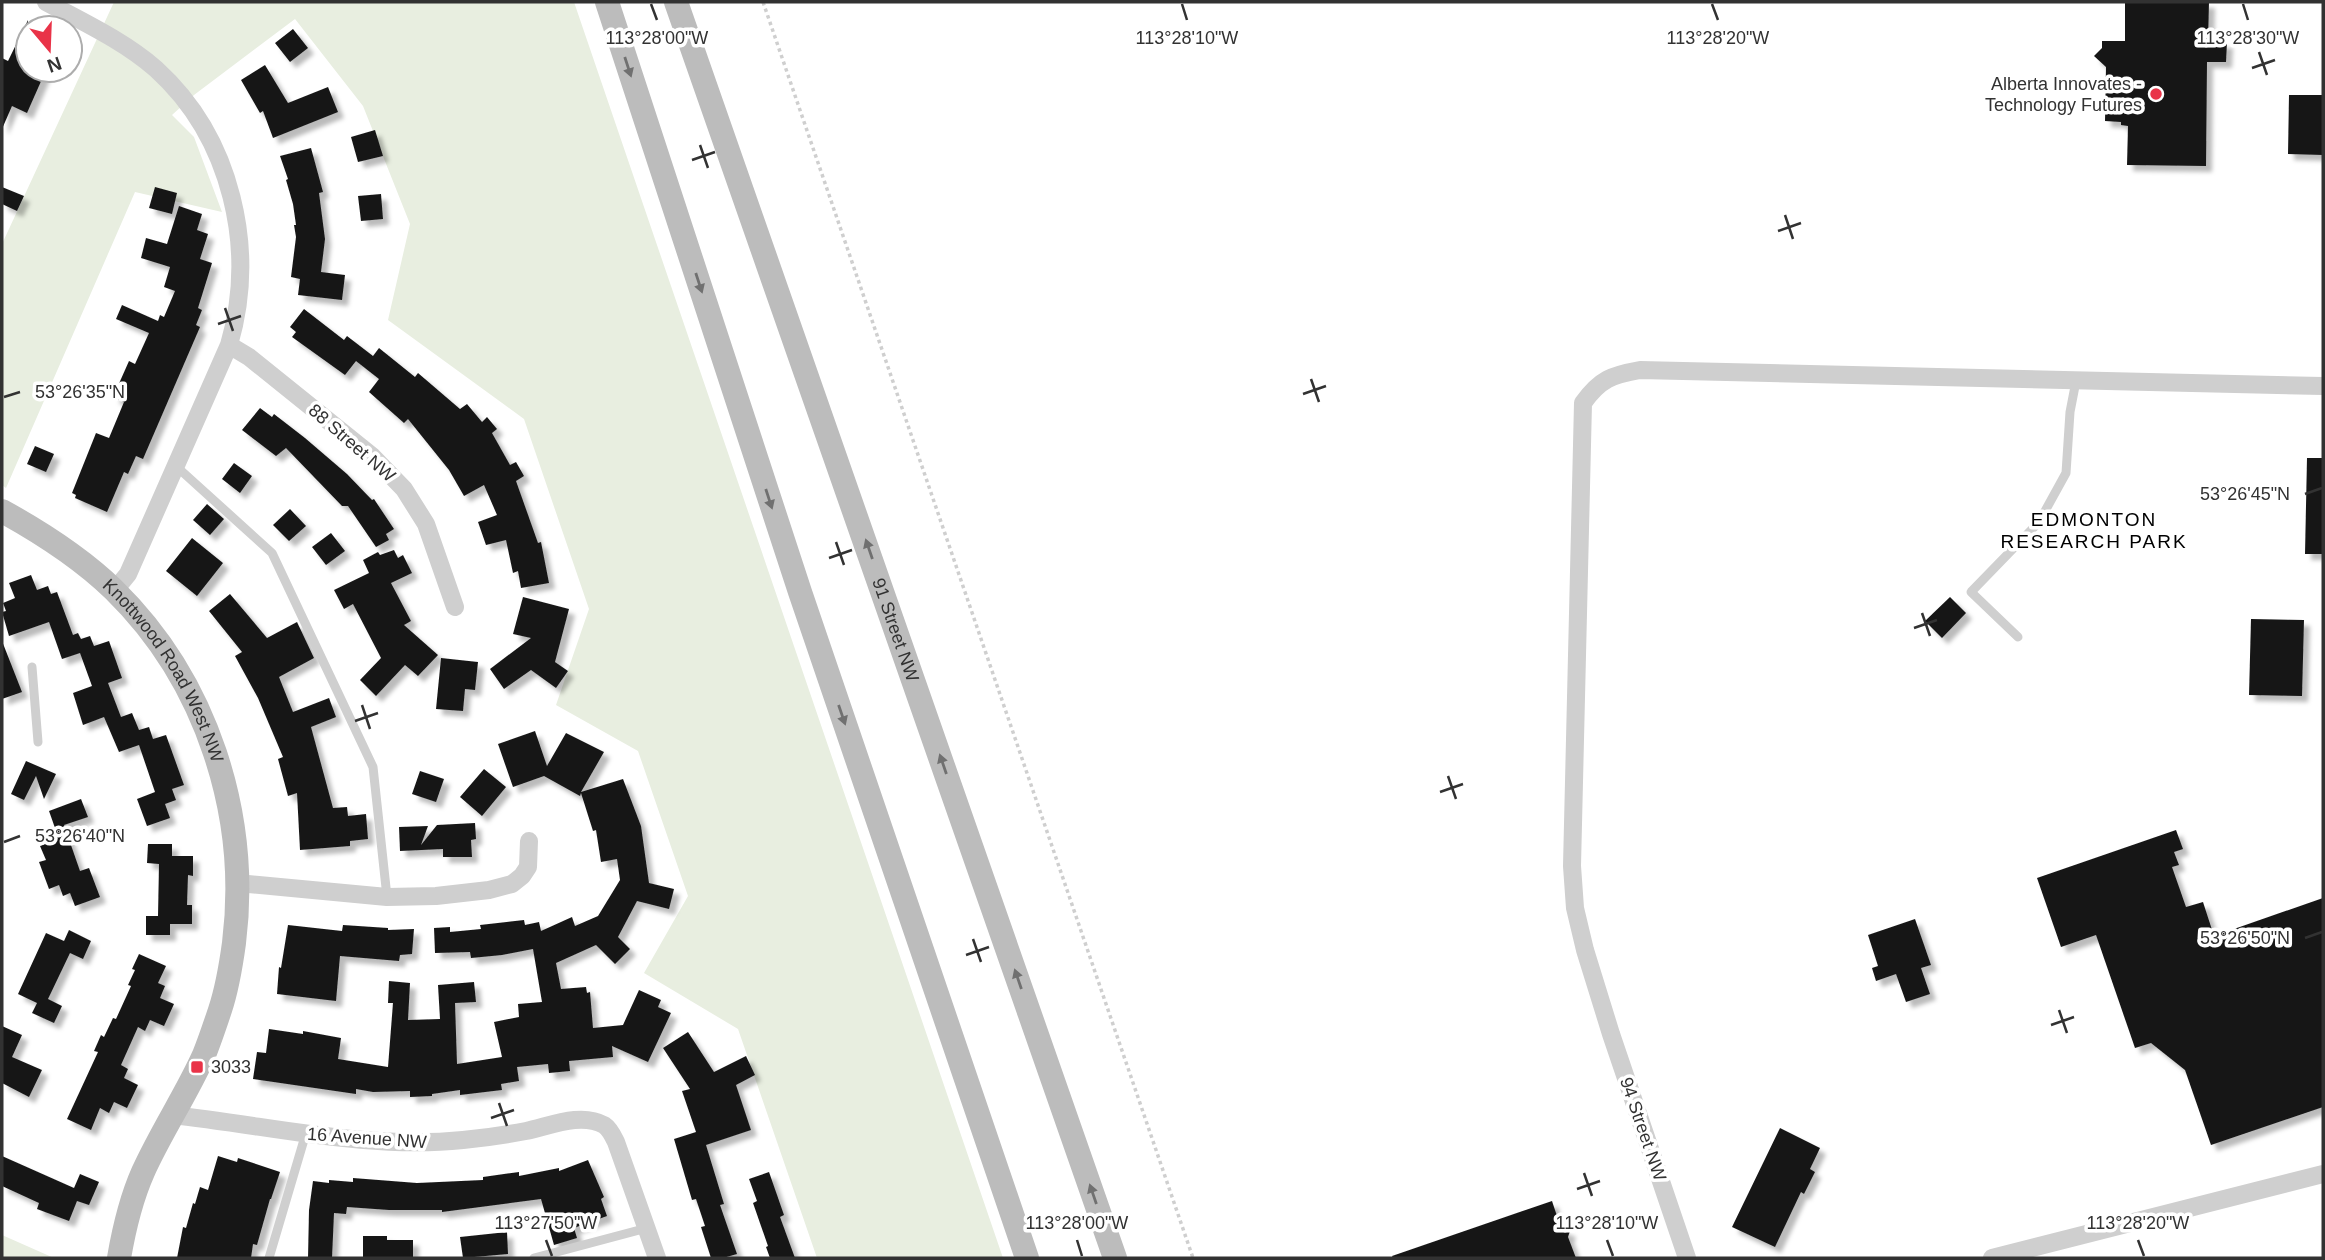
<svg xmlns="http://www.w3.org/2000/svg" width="2325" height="1260" viewBox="0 0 2325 1260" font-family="Helvetica,sans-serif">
  <defs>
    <filter id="shadow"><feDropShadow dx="6" dy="6" stdDeviation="2" flood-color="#0004"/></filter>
  </defs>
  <rect width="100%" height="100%" fill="#fff"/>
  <path fill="#e8eee0" d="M114,2H574L1003,1258H817L738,1029L644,973L688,896L638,751L556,705L589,609L524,419L388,320L410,224L363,106L295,19L194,95L172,115L194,137L222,212L135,192L6,488L2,485V244Z
    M2,1235L54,1258H2Z"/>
  <path fill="#191919" filter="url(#shadow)" d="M2125,2H2209L2208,42H2227L2226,62H2207L2206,166L2127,165L2128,126L2121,125V122L2105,121L2106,67L2094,56L2102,48V41H2125Z
    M28,20V70H46L27,113L12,106L2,129V58L8,61Z
    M293,29L308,48L290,62L275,43Z
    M265,65L288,103L328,87L338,112L273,138L263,111L260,113L241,80Z
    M2289,95H2323V155L2288,154Z
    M375,130L383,156L358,162L351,137Z
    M311,148L323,192L319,193L325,239L321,272L345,275L342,300L298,295L300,279L291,277L296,237L294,225H296L293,204L286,180L288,179L280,156Z
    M2,187L24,196L17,211L2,204Z
    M155,187L177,193L172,214L149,208Z
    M381,194L383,219L361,221L358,196Z
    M179,206L202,214L197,230L208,234L200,259L212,263L198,308L202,310L196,325L200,327L143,459L136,456L128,474L124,472L107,512L75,498L76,495L72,493L96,433L109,438L124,402L113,397L129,361L135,364L149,333L116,319L122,305L158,321L160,315L164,317L175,291L164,287L170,267L141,258L146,238L167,244Z
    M304,309L344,340L347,336L373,356L379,348L415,377L418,373L460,409L467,404L482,422L487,417L497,429L492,433L510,465L516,462L524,476L516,481L538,543L541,542L549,583L521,588L518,571L513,573L506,540L486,545L478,522L497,515L484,485L464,496L449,470L408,419L404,423L369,392L379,379L356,361L345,375L292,337L296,332L290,327Z
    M260,408L272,417L274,414L305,438L347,474L372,500L374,499L394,529L386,534L389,540L376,547L348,506H342L286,448L276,456L242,430Z
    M35,446L54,454L46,472L27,464Z
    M2307,458H2323V554H2305Z
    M234,463L252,476L240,493L222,479Z
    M207,504L224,519L210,535L193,520Z
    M290,509L306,526L289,541L273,525Z
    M331,533L345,551L326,565L312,547Z
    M192,538L223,563L197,596L166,571Z
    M394,550L398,558L403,555L412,573L391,583L411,621L404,625L438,655L418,676L405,665L376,696L360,680L381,658L353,604L344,609L334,590L369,573L363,560L378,552L380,555Z
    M31,575L37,590L48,586L51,594L57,592L73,635L78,633L81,639L90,636L94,646L109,641L122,678L108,683L121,717L132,713L139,730L149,727L153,739L166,735L184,785L172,789L176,800L165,804L170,818L147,826L137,799L155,792L139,745L119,752L104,717L83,725L73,693L92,686L80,653L62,659L49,622L9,636L2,612L6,611L3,603L15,598L9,583Z
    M230,594L267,638L297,622L314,658L279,677L293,712L329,698L336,717L311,727L333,808L347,807L348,816L366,814L368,839L350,841V846L300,850L297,793L288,796L278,759L283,757L258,698L235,656L242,652L209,611Z
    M523,597L569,609L555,662L568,671L556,688L531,670L504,689L490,669L531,638L513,634Z
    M1950,597L1966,613L1942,638L1925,621Z
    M2251,619L2304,620L2302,696L2249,695Z
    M2,641L22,692L2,699Z
    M441,658L478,662L475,690L465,689L463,711L436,709Z
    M535,731L547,766L566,733L604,752L581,792L623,779L641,826L649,883L674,889L669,909L637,901L618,937L630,949L615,964L596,945L556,963L561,989L586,987L587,993L590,992L593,1028L623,1025L639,990L661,1000L658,1007L671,1013L648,1062L612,1046L613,1057L569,1061L570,1071L549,1073L548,1064L517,1067L519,1081L501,1084L502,1090L460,1095V1090L432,1094V1096L410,1097V1091L373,1092L356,1089V1094L253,1079L257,1052L266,1053L269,1029L303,1034V1031L341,1038L338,1059L388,1067L393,1003H388L389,981L410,983L408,1020L440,1019L438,985L474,982L476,1002L455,1003L457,1064L502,1057L494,1022L519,1017L518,1004L542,1002L533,949L502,955L471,958L470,952L435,953L434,928L450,927V932L481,929L480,925L524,920L525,925L539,922L541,931L572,917L575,926L598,916L620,880L617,859L601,862L596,830L593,831L581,793L580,796L544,776L513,787L498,744Z
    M26,761L56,774L44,799L36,776L24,800L11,794Z
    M484,769L506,787L482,816L460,797Z
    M420,771L444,779L436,802L412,794Z
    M81,799L88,817L64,825L80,871L89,868L100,897L75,906L70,893L63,896L59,885L49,889L39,862L46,860L40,846L45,844L40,833L55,828L49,811Z
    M475,823L476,839L471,840L472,857H443V849L400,851L399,827L428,826L421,845L437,825Z
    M2176,830L2183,849L2174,852L2179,865L2172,867L2186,907L2203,902L2214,936L2323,898V1107L2211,1145L2185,1070L2151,1043L2135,1048L2096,935L2061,947L2037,878Z
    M148,844H172V856H193V876L188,875L187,905H192V924H170V935H146V916H158L159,864L147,863Z
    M1915,919L1931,965L1921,968L1930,994L1906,1002L1896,974L1876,981L1872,968L1878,966L1868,935Z
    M288,925L342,931L343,925L388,928V930L414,929L412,954L400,955L399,961L340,956L336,1001L277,994L279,967L281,968Z
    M69,930L91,941L83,959L70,953L48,999L62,1006L54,1023L32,1013L37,1003L18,994L46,933L64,941Z
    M139,954L166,966L158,983L165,986L160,998L174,1004L164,1026L150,1020L145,1031L138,1027L121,1065L128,1069L124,1078L138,1085L127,1108L114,1102L109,1113L100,1108L91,1130L67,1119L98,1052L94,1051L101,1035L104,1037L113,1018L116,1019L131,986L128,985L135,970L132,969Z
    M2,1026L22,1035L12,1057L42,1070L29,1097L2,1083Z
    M688,1032L714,1072L746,1056L755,1075L736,1085L751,1130L706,1145L724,1204L720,1205L737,1254L723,1258H711L701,1227L705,1226L696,1199L692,1200L674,1139L696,1132L682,1091L690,1089L663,1048Z
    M1780,1128L1820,1148L1810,1169L1815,1172L1804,1194L1801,1192L1775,1247L1732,1227Z
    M2,1156L74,1188L80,1174L99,1182L89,1205L77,1201L69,1221L37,1209L39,1203L2,1186Z
    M218,1156L237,1162L238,1158L280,1172L271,1199H270L257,1245L253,1244L251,1258H177L183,1227L186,1228L193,1203L195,1204L200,1187L208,1190Z
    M588,1160L604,1197L601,1199L607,1216L574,1228L577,1238L554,1245L541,1199L442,1212V1210H389L347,1207L346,1214L334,1213L332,1258H308L309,1210L313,1181L329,1183V1180L353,1182V1178L417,1183L483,1180V1177L519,1172V1176L559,1168V1171Z
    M769,1172L784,1215L780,1217L795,1258H770L766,1247L768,1246L753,1203L757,1201L749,1179Z
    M1552,1201L1561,1228L1570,1231L1568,1237L1576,1258H1393L1392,1256Z
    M507,1232L508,1254L463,1258L460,1237Z
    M363,1236H387V1240H413V1258H363Z"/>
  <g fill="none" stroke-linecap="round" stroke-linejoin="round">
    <path stroke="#cfcfcf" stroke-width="3.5" stroke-dasharray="3.5 3.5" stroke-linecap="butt" d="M763,2L1193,1258"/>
    <path stroke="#cfcfcf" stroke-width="9" d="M177,467L272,553L373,767L387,897
      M2018,637L1971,592L2039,522L2066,473L2070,412L2076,381
      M32,667L38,742
      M269,1258L306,1133
      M534,1258L647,1228"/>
    <path stroke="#cfcfcf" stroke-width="18" d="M46,2C83,22 124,41 156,69C232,138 257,249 229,345L128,574L115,590
      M229,345L249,357L372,456L404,489L426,524L455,607
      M238,883L387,897L436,896L489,890L512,884L522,876L528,867L529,841
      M171,1115C268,1125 365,1150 463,1140C484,1138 505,1135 526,1131C550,1126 581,1112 604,1125C610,1129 613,1136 616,1142L657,1258
      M1687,1258L1611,1034L1585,950L1575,908L1572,866L1583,403C1600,379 1612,375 1640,370L2323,386
      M1992,1258L2323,1174"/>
    <g stroke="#bcbcbc" stroke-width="24">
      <path d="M607,2L800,592L1027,1258"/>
      <path id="s1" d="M676,2L1115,1258"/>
      <path id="s2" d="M2,511C42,533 81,558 114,590C207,681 250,815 234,943C231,965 227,989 220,1010C215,1025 210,1040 204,1055C186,1095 161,1132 143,1172C131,1199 124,1229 119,1258"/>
    </g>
  </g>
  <defs><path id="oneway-solid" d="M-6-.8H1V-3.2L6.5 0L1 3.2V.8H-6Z" transform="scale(1.75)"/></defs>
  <g fill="#707070">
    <use href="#oneway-solid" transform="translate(628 67) rotate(72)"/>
    <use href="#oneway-solid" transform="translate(699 283) rotate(72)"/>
    <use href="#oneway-solid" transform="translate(769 499) rotate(72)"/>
    <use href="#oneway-solid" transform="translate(869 549) rotate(-109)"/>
    <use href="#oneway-solid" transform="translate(842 715) rotate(71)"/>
    <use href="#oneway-solid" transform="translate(943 764) rotate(-109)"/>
    <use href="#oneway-solid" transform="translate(1018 979) rotate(-109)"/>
    <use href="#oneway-solid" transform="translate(1093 1194) rotate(-109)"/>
  </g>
  <path fill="none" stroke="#323232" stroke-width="2.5" d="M651,4L657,20M1182,4L1187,20M1712,4L1718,20M2243,4L2248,20M2259,52L2267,75M2252,68L2275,60M700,145L708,168M692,160L715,152M1785,215L1793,239M1778,231L1801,223M225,308L233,331M218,324L241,316M1311,379L1319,402M1303,394L1326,386M4,397L20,392M2305,494L2322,488M836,542L844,565M829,558L852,550M1922,613L1930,636M1914,628L1937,620M362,705L370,729M355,721L378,713M1448,776L1456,799M1440,792L1463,784M4,842L20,836M2305,938L2322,932M973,939L981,962M966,955L989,947M2059,1010L2067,1033M2051,1025L2074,1017M499,1103L507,1126M491,1118L514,1110M1584,1173L1592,1196M1577,1189L1600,1181M546,1240L552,1256M1077,1240L1082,1256M1607,1240L1613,1256M2138,1240L2144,1256"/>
  <g fill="#e93348" stroke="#fff" stroke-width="2.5">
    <circle cx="2156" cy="94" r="7"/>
    <rect x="190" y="1060" width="14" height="14" rx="3.5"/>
  </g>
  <g text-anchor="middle" stroke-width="7" stroke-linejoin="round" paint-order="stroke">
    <g font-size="18" fill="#323232" stroke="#fff" text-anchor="end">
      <text x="2142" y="90">Alberta Innovates -<tspan x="2142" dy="21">Technology Futures</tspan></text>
      <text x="211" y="1073" text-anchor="start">3033</text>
    </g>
    <g font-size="18" fill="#323232" stroke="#fff">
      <text transform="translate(352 443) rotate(41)" y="6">88 Street NW</text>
      <text dy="6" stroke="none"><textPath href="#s1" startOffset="665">91 Street NW</textPath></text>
      <text dy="6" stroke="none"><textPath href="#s2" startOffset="233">Knottwood Road West NW</textPath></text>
      <text transform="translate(1643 1129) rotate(71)" y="6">94 Street NW</text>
      <text transform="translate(367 1138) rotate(4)" y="6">16 Avenue NW</text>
    </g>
    <g font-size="19" letter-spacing="2" fill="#000" stroke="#fff">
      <text x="2094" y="526">EDMONTON<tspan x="2094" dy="22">RESEARCH PARK</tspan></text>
    </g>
  </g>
  <g font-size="18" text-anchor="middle" fill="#323232" stroke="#fff" stroke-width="7" stroke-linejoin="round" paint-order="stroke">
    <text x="657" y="44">113°28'00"W</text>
    <text x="1187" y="44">113°28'10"W</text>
    <text x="1718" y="44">113°28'20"W</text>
    <text x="2248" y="44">113°28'30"W</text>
    <text x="80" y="398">53°26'35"N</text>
    <text x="2245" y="500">53°26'45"N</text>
    <text x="80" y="842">53°26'40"N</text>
    <text x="2245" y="944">53°26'50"N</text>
    <text x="546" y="1229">113°27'50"W</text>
    <text x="1077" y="1229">113°28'00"W</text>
    <text x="1607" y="1229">113°28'10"W</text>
    <text x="2138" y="1229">113°28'20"W</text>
  </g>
  <rect width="2325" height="1260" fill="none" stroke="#323232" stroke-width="7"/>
  <g transform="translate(49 49) rotate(161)"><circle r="33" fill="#ffffff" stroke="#adadad" stroke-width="2"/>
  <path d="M0-5L12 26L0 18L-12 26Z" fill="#e93348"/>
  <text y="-10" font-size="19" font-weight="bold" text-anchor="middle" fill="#323232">N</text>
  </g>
</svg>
